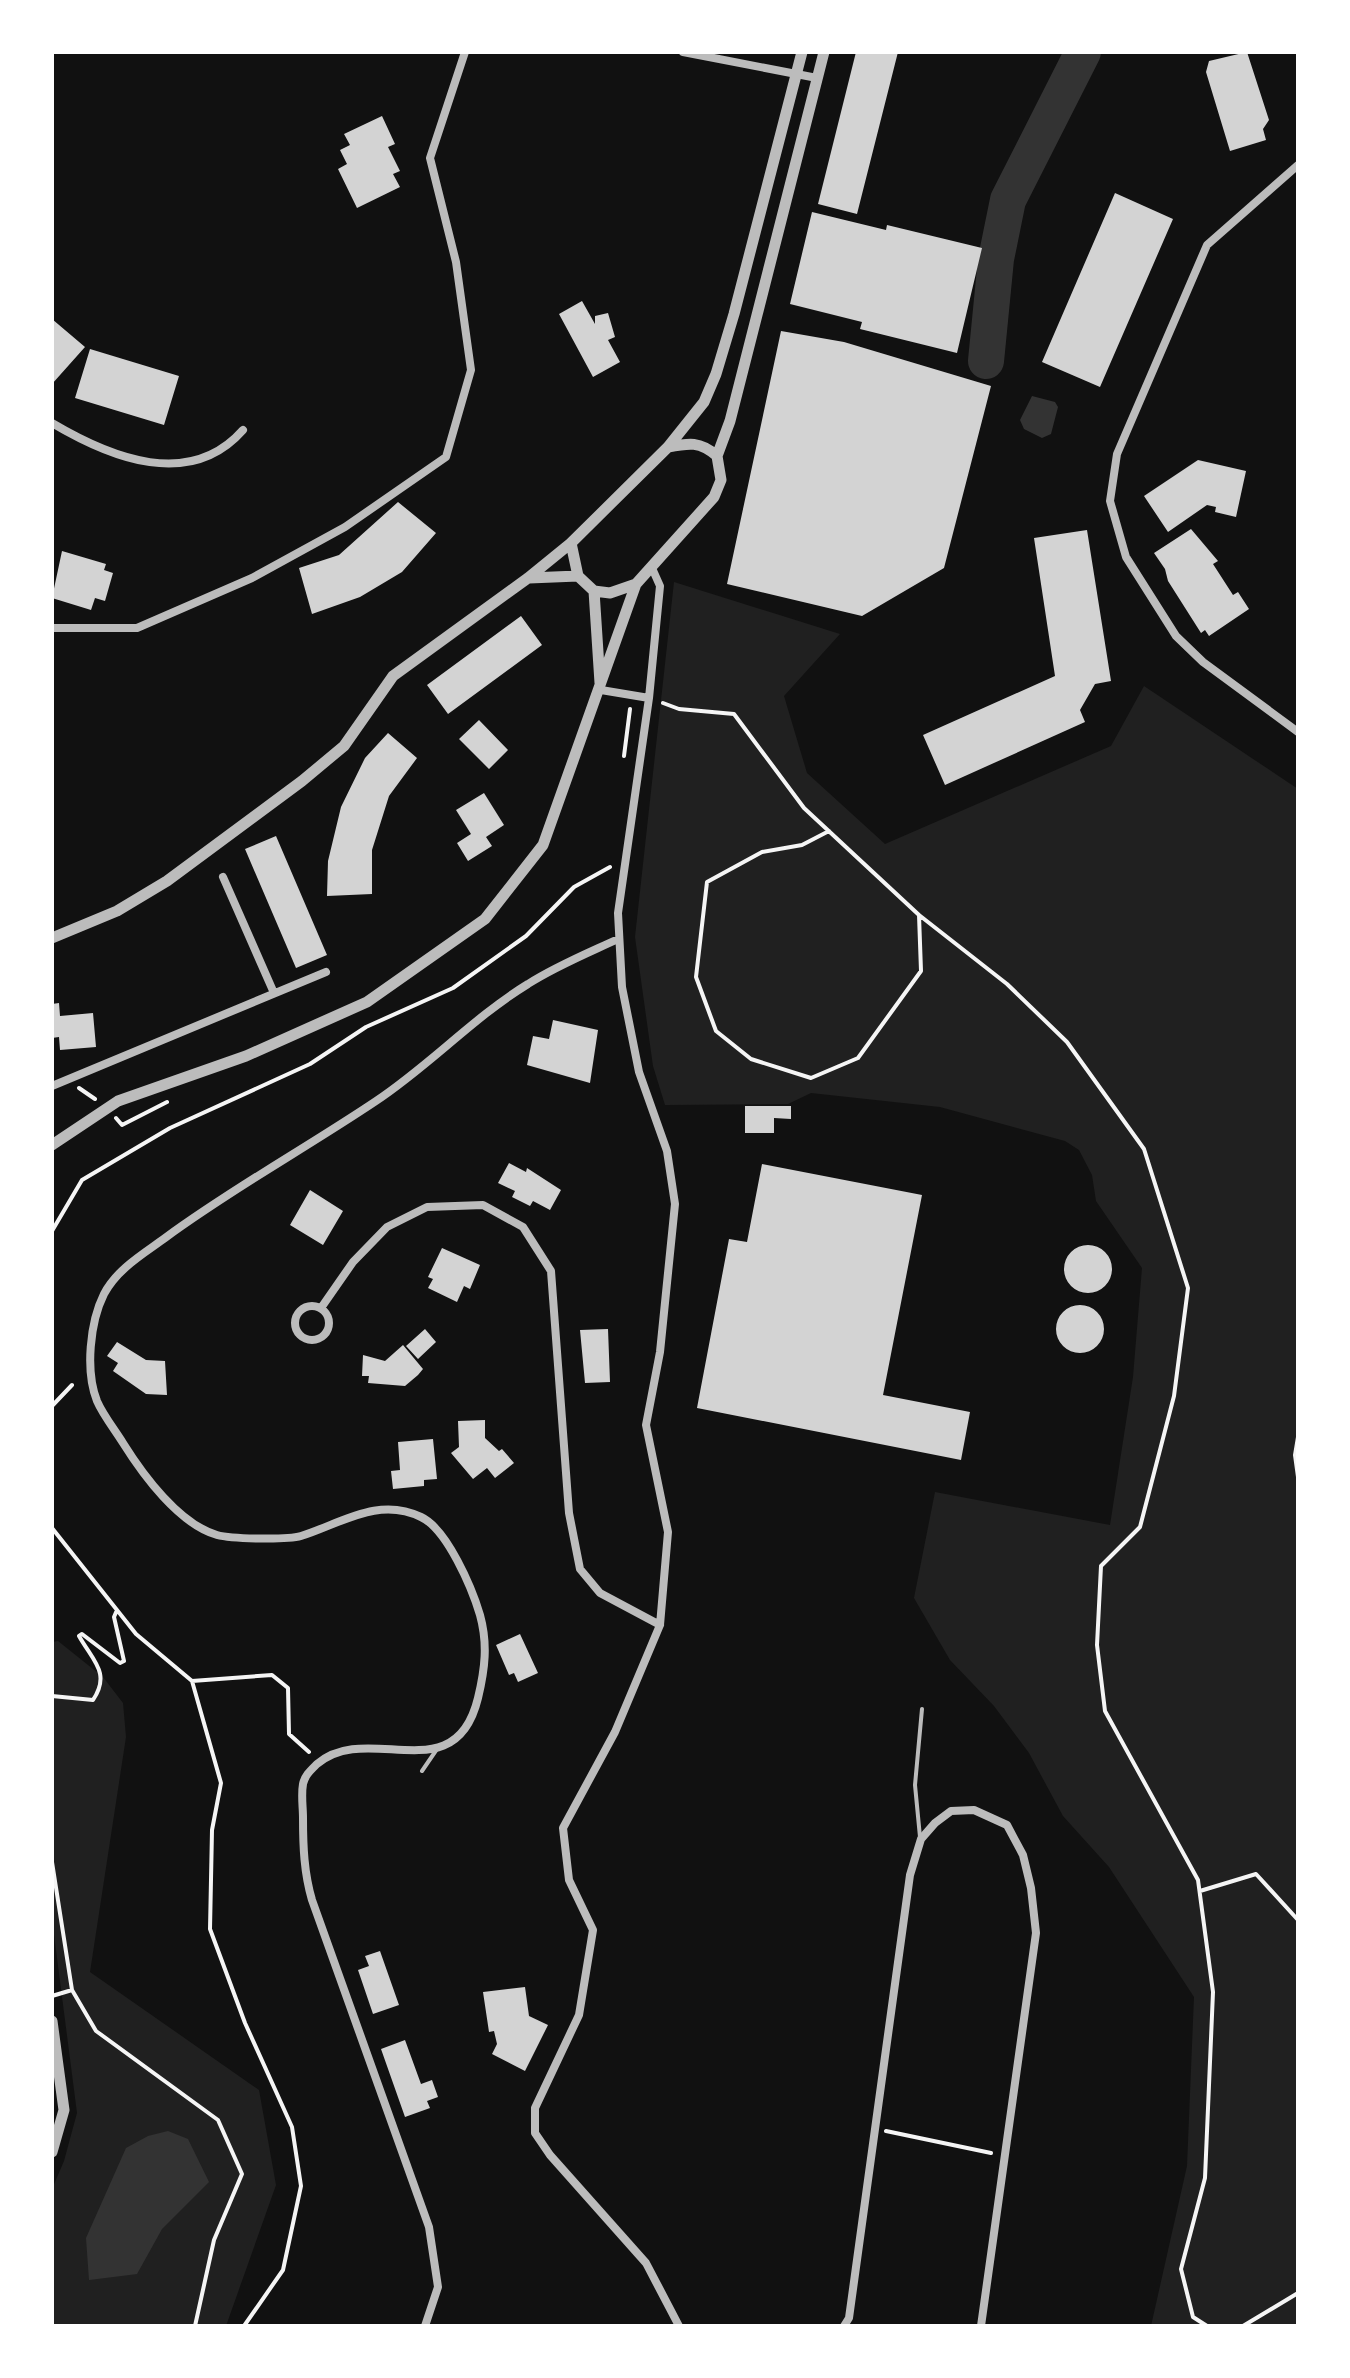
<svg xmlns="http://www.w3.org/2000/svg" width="1350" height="2378" viewBox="0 0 1350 2378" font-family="Helvetica,sans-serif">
  <rect width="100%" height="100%" fill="#111"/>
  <path fill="#202020" d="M674,582L840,634L784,696L807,773L885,844L1111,746L1144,686L1298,789V2326H1151L1187,2166L1194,1997L1109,1867L1063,1816L1029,1753L994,1706L950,1660L914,1598L935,1492L1110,1525L1133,1377L1142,1268L1096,1201L1092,1175L1079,1150L1065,1141L940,1107L811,1093L788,1104L665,1105L653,1066L635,937Z
    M58,1641L103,1677L123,1703L126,1737L90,1972L259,2090L276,2185L226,2326H52V2189L64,2161L77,2113L52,1919V1642Z"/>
  <path fill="#333" d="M1032,396L1055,402L1058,407L1051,434L1042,438L1024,429L1020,420Z
    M168,2131L188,2139L209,2182L162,2229L137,2274L89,2280L86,2238L126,2148L148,2136Z"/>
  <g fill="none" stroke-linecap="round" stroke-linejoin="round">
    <path stroke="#333" stroke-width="36" d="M986,361L996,259L1008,200L1083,52"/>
  </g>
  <path fill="#d3d3d3" d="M856,52H898L857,214L818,204Z
    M1247,52L1269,120L1263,129L1266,140L1230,151L1206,72L1209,61Z
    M382,116L395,144L388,147L400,171L393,174L400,187L357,208L338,169L347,164L340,150L350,145L344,134Z
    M1115,193L1173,219L1100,387L1042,362Z
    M812,212L886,230L887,225L982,248L957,353L860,329L862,322L790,304Z
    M582,301L595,324V316L608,313L615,337L608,340L620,362L593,377L559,314Z
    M52,319L85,347L52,384Z
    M781,331L844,342L991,386L944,568L862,616L727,584Z
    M90,349L179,376L164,425L75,398Z
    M1198,460L1246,471L1236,517L1215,512L1216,507L1207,505L1168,532L1144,496Z
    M398,502L436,533L402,572L360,597L312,614L299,568L339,555Z
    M1191,529L1218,561L1213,564L1233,595L1238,592L1249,609L1209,636L1205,630L1201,633L1168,581L1165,569L1154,553Z
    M1087,530L1111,681L1095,684L1080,710L1085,722L945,785L923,735L1055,676L1034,538Z
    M62,551L106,564L104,570L113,573L105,601L95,598L91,610L52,598Z
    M521,616L542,645L448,714L427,685Z
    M479,720L508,750L489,769L459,739Z
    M388,733L417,758L389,796L372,850V894L327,896L328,861L341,807L365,758Z
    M484,793L504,825L486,837L492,846L468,861L457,843L471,834L456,810Z
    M276,836L327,955L296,968L245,849Z
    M59,1003L60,1016L93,1013L96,1047L60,1050L59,1037L52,1038V1004Z
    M553,1020L598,1030L590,1083L527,1065L533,1036L549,1039Z
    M745,1106H791V1119L774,1118V1133H745Z
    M509,1163L526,1172L527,1168L561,1190L550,1210L533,1201L530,1206L512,1197L515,1191L498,1183Z
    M762,1164L922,1195L883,1395L970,1412L961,1460L697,1408L729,1239L747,1242Z
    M310,1190L343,1211L323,1245L290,1225Z
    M1064 1269a24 24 0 1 1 48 0a24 24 0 1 1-48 0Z
    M442,1248L480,1265L470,1289L464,1286L457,1302L428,1288L433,1279L428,1277Z
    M1056 1329a24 24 0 1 1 48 0a24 24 0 1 1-48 0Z
    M425,1329L436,1342L418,1359L406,1346Z
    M608,1329L610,1382L585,1383L580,1330Z
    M117,1342L146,1360L165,1361L167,1395L146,1394L113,1371L118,1363L107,1356Z
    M403,1345L423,1369L418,1375L405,1386L368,1383L369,1376H362L363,1355L385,1361Z
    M485,1420V1438L499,1451L502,1449L514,1463L495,1478L487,1468L473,1479L451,1453L459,1447L458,1421Z
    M433,1439L437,1479L424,1480V1486L393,1489L391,1471L400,1470L398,1442Z
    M520,1634L538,1673L518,1682L514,1673L509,1675L496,1645Z
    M380,1951L399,2005L373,2014L358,1970L369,1966L365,1956Z
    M525,1987L529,2016L548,2025L525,2071L492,2054L497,2044L494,2031L489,2032L483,1992Z
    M405,2040L421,2084L432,2080L438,2097L427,2101L430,2108L405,2117L381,2049Z"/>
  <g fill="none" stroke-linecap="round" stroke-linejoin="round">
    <path stroke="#f5f5f5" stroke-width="4" d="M663,703L679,709L734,714L804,808L919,915L1007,984L1067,1042L1144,1149L1188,1288L1174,1396L1140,1527L1101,1566L1097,1645L1105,1711L1198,1880L1213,1992L1205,2178L1181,2269L1193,2317L1207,2326
      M624,756L630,709
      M829,831L802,845L762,852L707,882L696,977L716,1031L751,1059L811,1078L858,1058L921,971L919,915
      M79,1088L95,1099
      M116,1118L122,1125L167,1102
      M52,1231L82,1180L170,1128L310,1064L366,1027L453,988L526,936L574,887L610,867
      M52,1406L72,1385
      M1298,1437L1295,1455L1298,1477
      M52,1528L136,1634L192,1681L272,1675L288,1688L289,1734L309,1752
      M192,1681L221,1783L212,1830L210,1929L245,2023L292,2127L301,2186L283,2270L244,2326
      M52,1696L93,1700C111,1673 93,1661 79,1636L82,1634L120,1663L124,1661L114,1617L117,1610
      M52,1862L72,1990L96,2031L218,2120L242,2174L214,2240L195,2326
      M1200,1891L1256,1874L1298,1920
      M52,1996L72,1990
      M886,2131L991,2153
      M1243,2326L1298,2293"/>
    <path stroke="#bcbcbc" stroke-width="4" d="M422,1771L437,1749
      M920,1837L915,1785L922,1709"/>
    <path stroke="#bcbcbc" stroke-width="8" d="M683,52L817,78
      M1298,165L1207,245L1117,454L1110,501L1126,557L1176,636L1203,662L1298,732
      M52,423C111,458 190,490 243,430
      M652,568L660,586L649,698L618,913L622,987L639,1072L667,1151L675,1204L660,1352L646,1425L668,1532L660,1625L615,1732L563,1828L569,1880L593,1930L579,2015L535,2108V2133L550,2155L646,2263L679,2326
      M52,628H137L252,578L345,527L446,457L471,370L456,262L430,158L465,52
      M601,690L649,698
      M223,877L274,993
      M52,1086L326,972
      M295 1323a17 17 0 1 1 34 0a17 17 0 1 1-34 0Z
      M321,1308L353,1262L387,1227L427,1207L483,1205L523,1227L551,1271L569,1513L580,1569L600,1593L660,1625
      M425,2326L438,2287L429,2227L312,1900C304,1873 303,1846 303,1818C303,1807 301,1795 303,1784C305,1775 311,1770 317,1764C368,1720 455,1793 478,1698C485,1669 488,1644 480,1615C472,1588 447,1529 421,1517C378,1496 340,1524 301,1536C287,1540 232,1539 217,1535C179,1524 143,1475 123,1443C115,1430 103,1415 97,1401C85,1371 90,1322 104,1294C117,1269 143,1254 165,1238C233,1188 306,1148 376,1101C429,1066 474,1017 528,984C556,966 588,953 618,939
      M844,2326L849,2318L910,1875L921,1839L935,1823L951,1811L974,1810L1007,1825L1023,1855L1031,1888L1036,1933L981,2326"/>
    <path stroke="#bcbcbc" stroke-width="11" d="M668,447C689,443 700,441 717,456L721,480L714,497L636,584L610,593L594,591L578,576L571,543L668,447L704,402L716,374L734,314L802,52
      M717,456L730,421L824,52
      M529,578L578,576
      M594,591L600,683
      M52,938L117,911L167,881L302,781L344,746L393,676L528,578L571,543
      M52,1145L118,1101L246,1056L367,1002L485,919L543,845L636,584
      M52,2021L64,2110L52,2152"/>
  </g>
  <rect width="1350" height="2378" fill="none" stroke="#ffffff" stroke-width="108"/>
</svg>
